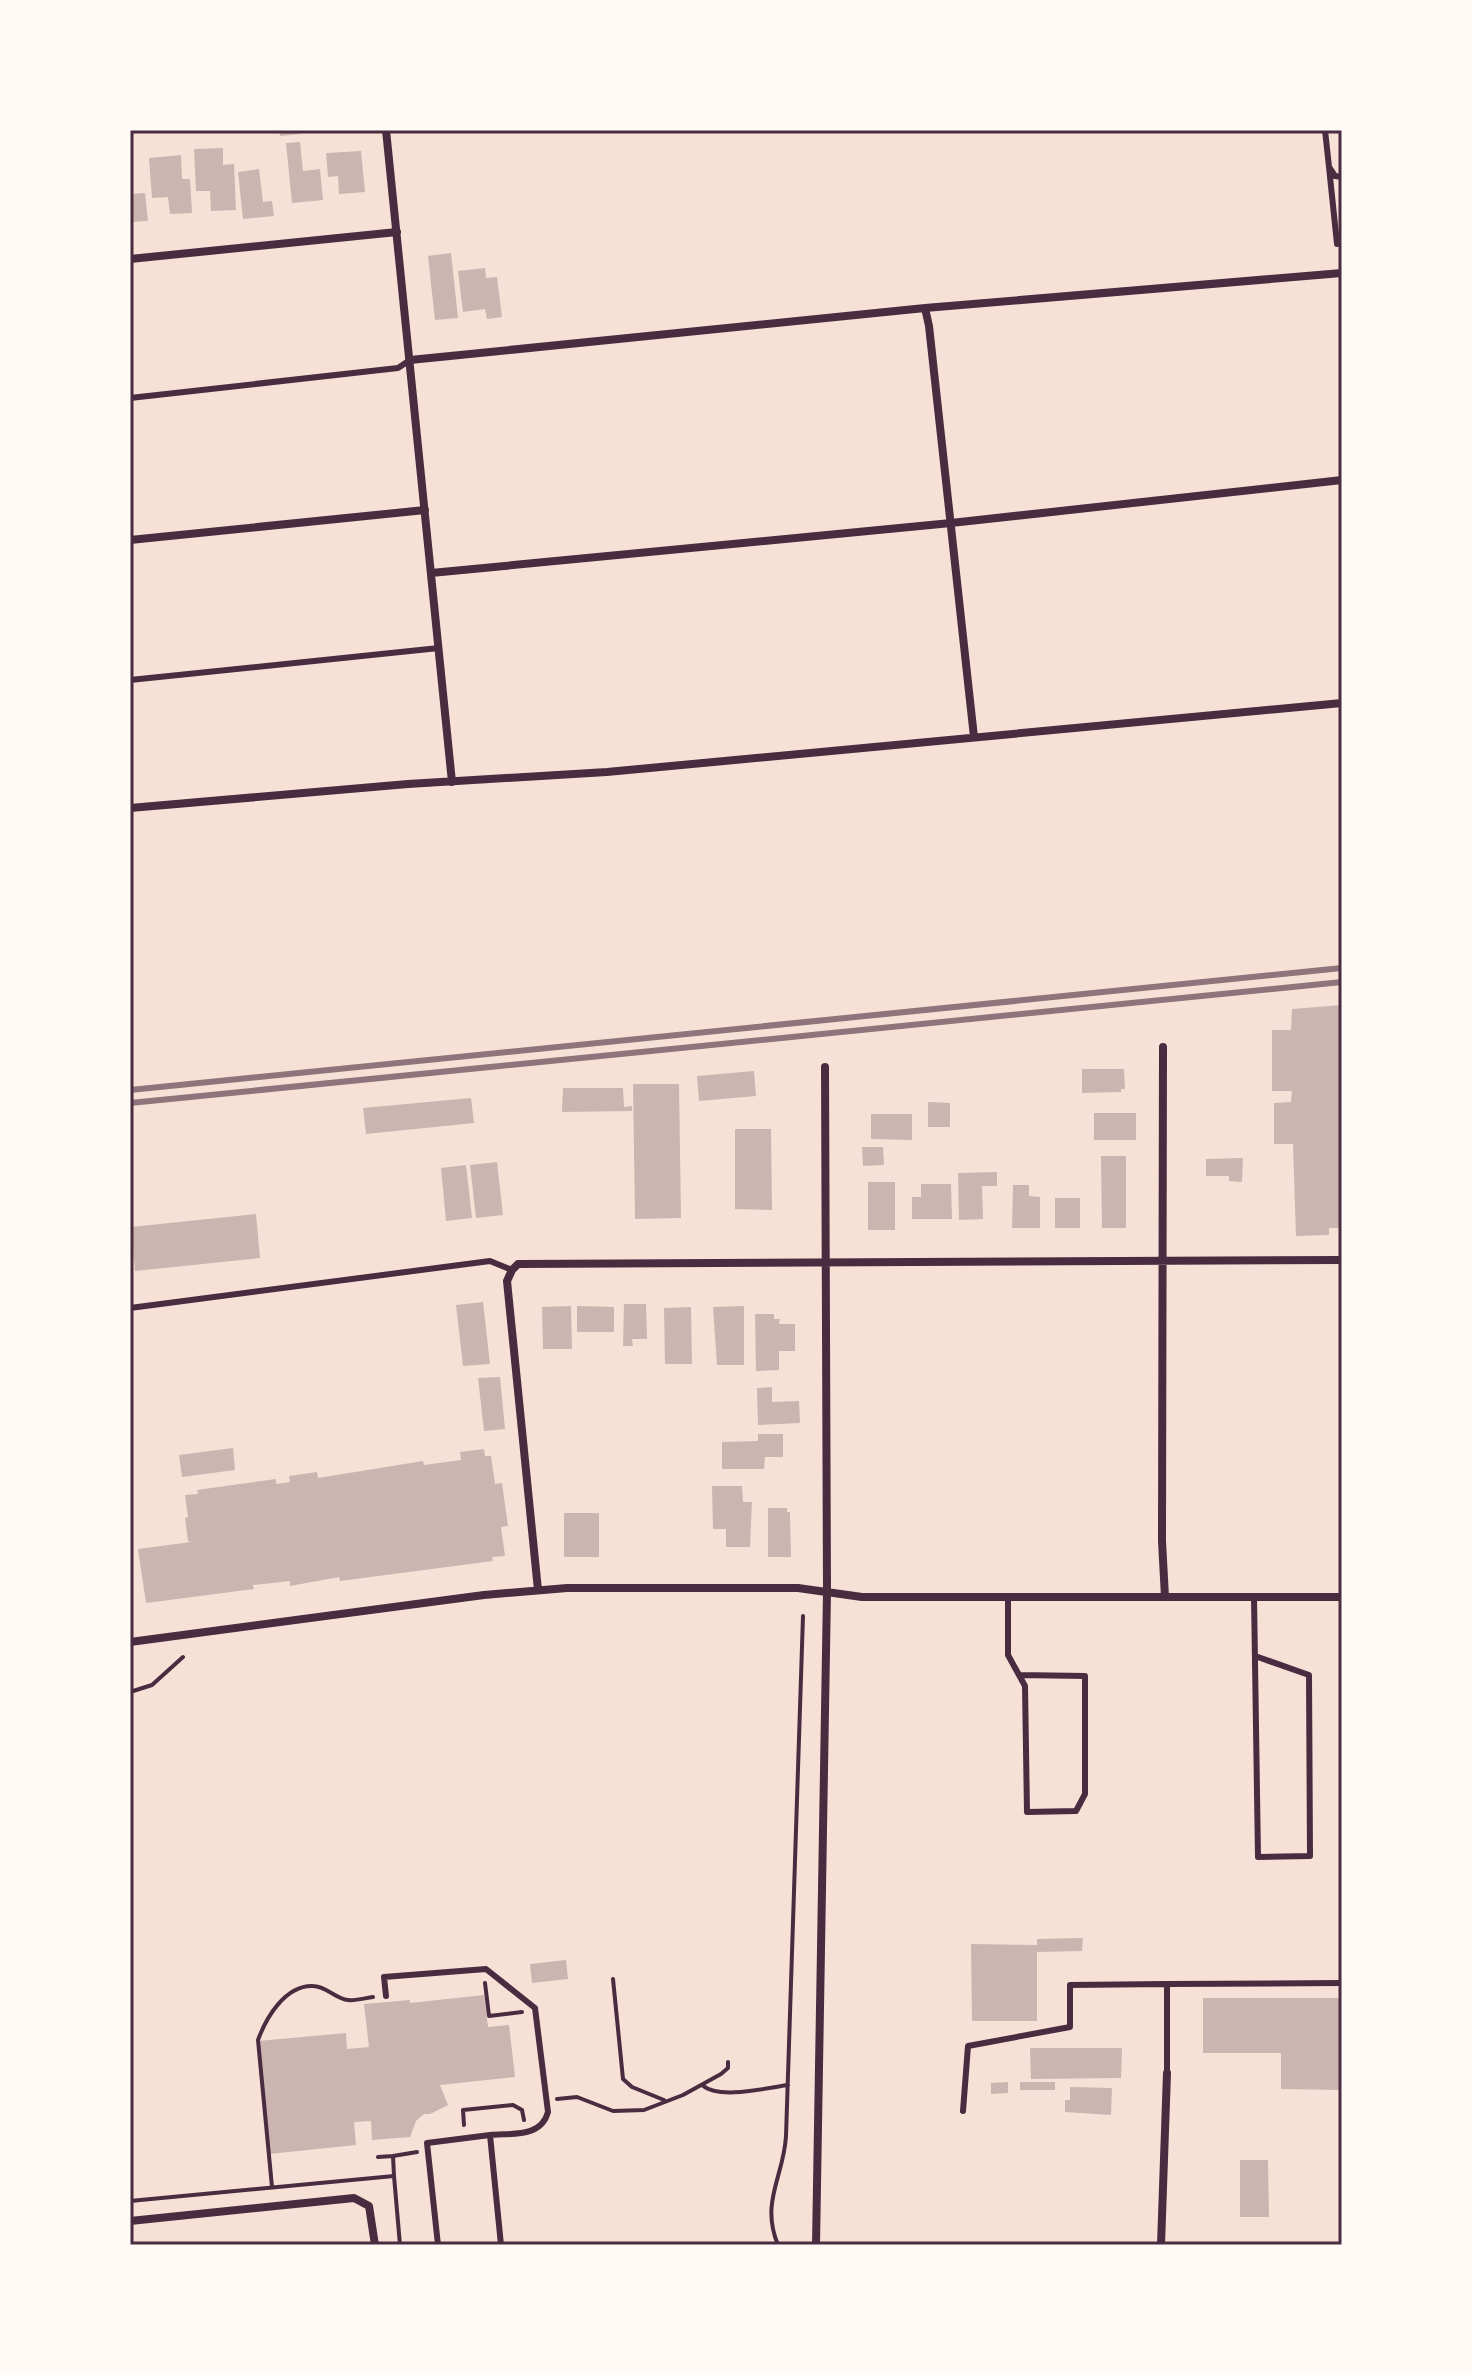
<svg xmlns="http://www.w3.org/2000/svg" width="1472" height="2375" viewBox="0 0 1472 2375" font-family="Manrope,sans-serif">
  <rect width="100%" height="100%" fill="#f7e1d7"/>
  <path fill="#ccb4b1" d="M279,130H300V134L280,136Z
    M300,142L303,171L320,169L323,200L292,203L286,143Z
    M223,148V165L234,164L236,210L211,211L210,191H196L194,149Z
    M361,151L365,192L339,194L338,176L328,177L326,153Z
    M181,155L182,179H190L192,213L170,214L168,197L152,198L149,158Z
    M259,169L263,202L272,201L274,216L243,219L238,172Z
    M145,193L148,221L130,222V194Z
    M451,253L458,318L435,320L428,256Z
    M485,268L486,278L497,277L502,317L487,319L485,309L463,312L458,271Z
    M1342,1005V1228H1329V1235L1296,1236L1293,1144H1274V1103L1291,1102L1292,1091H1272V1030H1291L1292,1009Z
    M1082,1069H1124L1125,1089H1121V1092L1082,1093Z
    M754,1071L756,1096L699,1101L697,1076Z
    M633,1084H679L681,1218L635,1219Z
    M563,1088H623L624,1107L632,1106V1111L562,1112Z
    M471,1098L474,1123L366,1134L363,1108Z
    M928,1102L950,1103V1127H928Z
    M1094,1113H1136V1140H1094Z
    M871,1114H912V1140L871,1139Z
    M735,1129H771L772,1210L735,1209Z
    M862,1147H883L884,1165L863,1166Z
    M1101,1156H1126V1228H1102Z
    M1243,1158L1242,1182L1229,1181V1176H1206V1159Z
    M497,1162L503,1215L476,1218L470,1165Z
    M466,1165L472,1218L446,1221L441,1168Z
    M997,1172V1186H982L983,1219L959,1220L958,1173Z
    M868,1182H895V1230H868Z
    M921,1184H951L952,1219H912V1197H921Z
    M1013,1185H1029V1196L1040,1197V1228H1012Z
    M1055,1198H1080V1228H1055Z
    M256,1214L260,1258L135,1271L131,1227Z
    M483,1302L490,1364L463,1366L456,1305Z
    M624,1304H646L647,1339H632L633,1346H623Z
    M571,1306L572,1349H543L542,1307Z
    M577,1306L614,1307V1332H577Z
    M744,1306V1365H717L713,1307Z
    M691,1307L692,1364H665L664,1308Z
    M755,1314H774V1319H780L779,1324H795V1351H779V1370L756,1371Z
    M500,1377L505,1429L484,1431L478,1378Z
    M772,1387V1402L799,1401L800,1423L758,1425L757,1388Z
    M758,1434H783V1457H765L764,1469H722V1442L758,1441Z
    M233,1448L235,1470L182,1477L179,1455Z
    M484,1449L485,1456H491L495,1484L502,1483L508,1526L501,1527L505,1556L492,1557L493,1561L340,1581L339,1577L290,1586V1581L253,1585L254,1589L146,1603L138,1549L191,1542L188,1541L185,1518L188,1517L185,1495L198,1494L197,1490L276,1479V1484L290,1482L289,1476L317,1472L318,1478L423,1461L424,1465L461,1460L460,1452Z
    M712,1486H742L743,1502H752L750,1547H726V1529H713Z
    M768,1508H787V1512H790L791,1557H768Z
    M564,1513H599V1557H564Z
    M1083,1938L1082,1951L1037,1952V2021H972L971,1944L1037,1945V1939Z
    M566,1960L568,1979L532,1983L530,1964Z
    M484,1995L488,2027L509,2025L515,2077L440,2085L448,2105L430,2114H424L416,2121L410,2137L372,2140L371,2121L354,2122L356,2145L269,2154L258,2041L346,2033L347,2049L369,2047L364,2004L410,2000V2003Z
    M1203,1998H1342V2090L1281,2089V2053H1203Z
    M1030,2048H1122L1121,2078L1031,2079Z
    M1008,2082V2093L991,2094V2083Z
    M1020,2082H1055V2090H1020Z
    M1070,2087L1112,2088L1111,2115L1065,2112V2100H1070Z
    M1240,2160H1268L1269,2217H1240Z"/>
  <g fill="none" stroke-linecap="round" stroke-linejoin="round">
    <path stroke="#4a2c40" stroke-width="4" d="M130,1692L152,1685L183,1657
      M613,1979L623,2079L632,2087L664,2100
      M485,1983L489,2016L522,2012
      M702,2085C719,2100 766,2088 788,2085
      M557,2099L577,2097L613,2111L644,2110L683,2095L721,2074L728,2068V2062
      M464,2125L463,2110L513,2105L522,2110L524,2120
      M393,2156L417,2152
      M378,2157L393,2156L394,2176
      M272,2187L258,2040C266,2018 285,1985 313,1986C326,1986 336,1999 348,2000C356,2001 365,1998 373,1997
      M130,2201L394,2176L400,2245
      M778,2245C760,2202 784,2176 786,2136L803,1616"/>
    <path stroke="#4a2c40" stroke-width="6" d="M1325,130L1329,167L1335,176L1342,177
      M1329,167L1337,244
      M130,398L398,368L410,360
      M130,680L439,648
      M130,1308L490,1261L512,1270
      M1254,1597L1258,1857L1310,1856L1309,1675L1255,1656
      M1008,1598V1655L1025,1686L1027,1812L1076,1811L1085,1794V1676L1019,1675
      M386,1996L384,1977L486,1969L535,2008L548,2112C541,2138 512,2133 490,2135
      M1167,2073V1984L1342,1983
      M963,2111L968,2046L1070,2027V1985L1167,1984
      M438,2245L427,2143L490,2135L501,2245"/>
    <path stroke="#4a2c40" stroke-width="8" d="M386,130L452,782
      M130,259L397,232
      M925,308L929,326L974,737
      M410,360L925,308L1342,273
      M130,540L425,510
      M431,573L951,523L1342,480
      M130,808L408,784L607,772L1342,703
      M1163,1047L1162,1541L1165,1597
      M538,1590L507,1281L512,1270L518,1264L1342,1260
      M130,1642L484,1595L567,1588H798L862,1597H1342
      M130,2221L354,2198L369,2206L375,2245
      M816,2245L827,1592L825,1067
      M1161,2245L1167,2073"/>
    <path stroke="#8f747c" stroke-width="6" d="M130,1090L1342,968
      M130,1103L1342,982"/>
  </g>
  <rect width="1472" height="2375" fill="none" stroke="#fffaf5" stroke-width="264"/>
  <rect x="132" y="132" width="1208" height="2111" fill="none" stroke="#4a2c40" stroke-width="3"/>
</svg>
